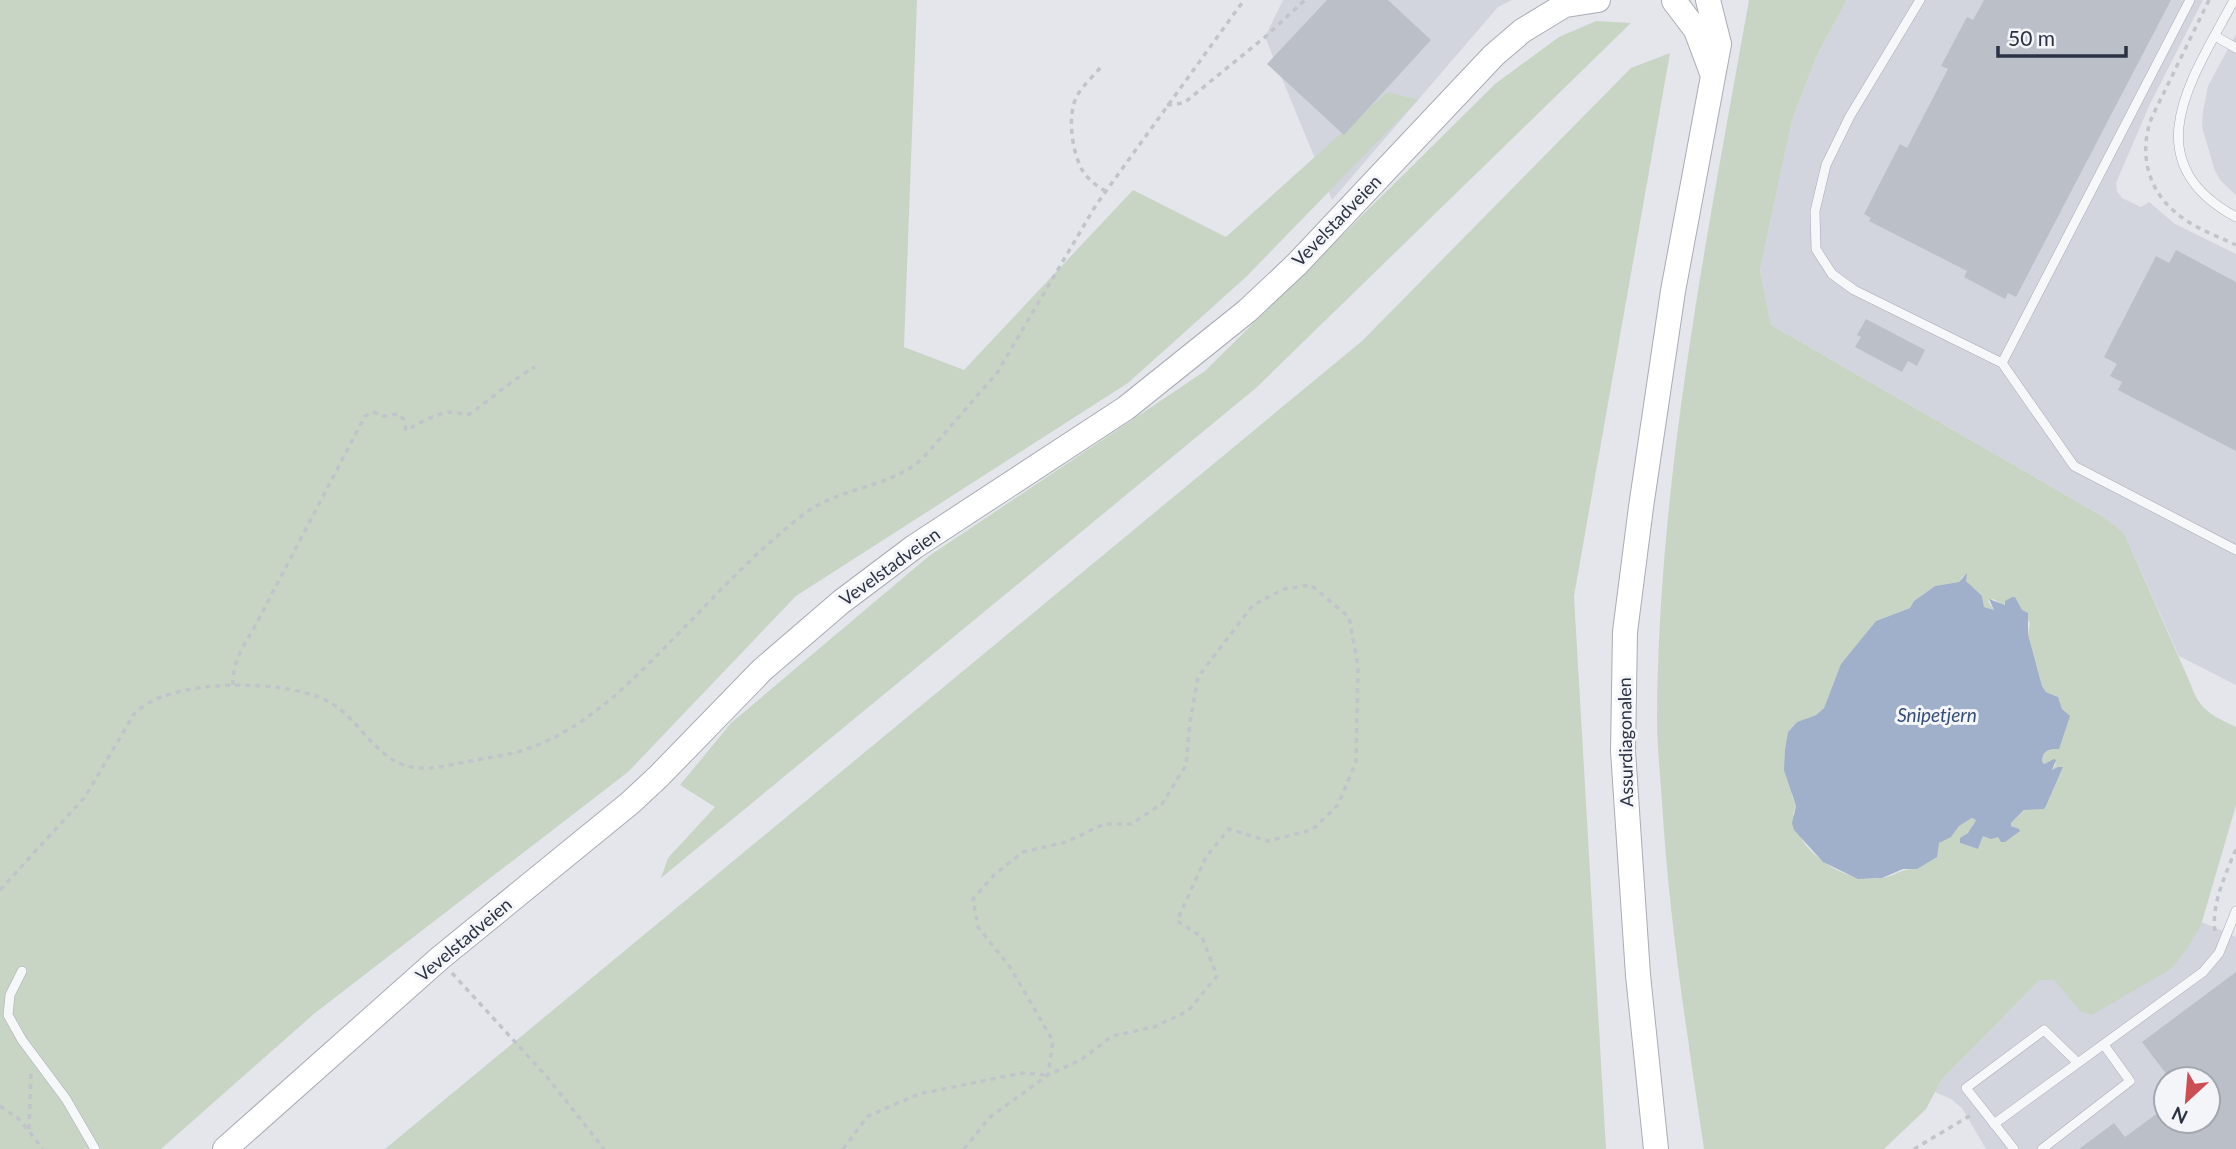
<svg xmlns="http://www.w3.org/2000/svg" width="2236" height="1149" viewBox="0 0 2236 1149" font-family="Lato,sans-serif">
  <rect width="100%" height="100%" fill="#e4e6eb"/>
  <path fill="#d2d5dd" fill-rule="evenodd" d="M1283,0H1512L1498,7L1332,200L1265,37Z
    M1847,0H2203L2150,104L2116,183L2117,191L2122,198L2141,207L2149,202L2175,224L2236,254V685L2179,656L2124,533L2102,516L1771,325L1760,270L1792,120L1817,55Z
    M2236,34V195L2221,181L2215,171L2202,127L2203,111L2208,86Z
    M2202,922L2236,937V1149H1986L1962,1108L1951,1099L1935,1092L1942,1079L2040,980L2054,979L2060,985L2189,946ZM2166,1079H2208V1121H2166Z"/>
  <path fill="#c8d5c5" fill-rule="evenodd" d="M0,0H917L904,347L964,370L1133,190L1226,237L1387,92L1418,100L1246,277L1128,383L796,596L628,772L315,1013L161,1149H0Z
    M1749,0H1847L1817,55L1792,120L1760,270L1771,325L2102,516L2124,533L2191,685C2199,710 2213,716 2236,727V805L2201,925L2189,946L2171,969L2092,1015L2081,1012L2054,980H2040L1942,1079L1926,1109L1884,1149H1704C1687,1034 1669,919 1662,802C1660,773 1657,744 1657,715C1659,475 1707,236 1749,0ZM1963,576L1972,589L1982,596L1984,607L1994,610L1988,601L1993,599L2004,605L2006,601L2012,597L2030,623L2028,634L2042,686L2046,692L2056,696L2067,721L2058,749C2048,747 2043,751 2042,761L2044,764L2050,761L2056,764L2052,770L2063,767L2046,806L2041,809H2026L2011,823V826L2015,827L1998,837L1983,836L1978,849L1960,843L1977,820L1972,818L1959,826L1951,836L1939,843L1917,869C1900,868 1896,876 1881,878C1854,883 1821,865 1805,844C1799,836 1797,823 1793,814L1796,806L1792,796L1788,732L1797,722L1816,715L1824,708L1841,665L1876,621L1910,608L1918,598L1935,586L1959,582Z
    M1596,21L1631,23L1256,388L661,878L668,858L715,807L680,785L731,723L929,556L1205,371L1495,84L1559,37Z
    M1670,53L1574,596L1606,1149H385L1362,341L1631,68Z"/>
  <path fill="#a0b0ca" d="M1967,573L1966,581L1982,596L1984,607L1994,610L1989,599L2005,605V601L2012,597H2015L2022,610L2028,613V634L2042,686L2046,692L2058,697L2062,709L2070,716L2059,749C2050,749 2043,749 2042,761L2044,764L2054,759L2056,760L2052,770L2058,767H2063L2046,806L2044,809L2024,810L2011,823V826L2019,829L2020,831L2005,842H2001L1998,837L1991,839L1983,836L1978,849L1960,843V838L1968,833C1970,828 1974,825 1976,820L1972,818L1959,826L1951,837L1939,843L1937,857L1917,869H1903L1882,878L1858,879L1823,862L1794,830L1792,823L1796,806L1784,770L1785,750L1788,732L1797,722L1816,715L1824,708L1841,664L1876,621L1910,608L1914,601L1935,586L1959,582Z"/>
  <path fill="#bbbfc8" d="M1327,0H1388L1431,40L1344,135L1267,64Z
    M1984,0H2171L2016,297L2008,293L2005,299L1964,277L1967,271L1869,221L1871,218L1864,214L1900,144L1907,148L1948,69L1941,66L1967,17L1973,20Z
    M2176,250L2236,282V451L2118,390L2122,382L2110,376L2117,364L2104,357L2156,256L2169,263Z
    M1866,319L1925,350L1917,366L1908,361L1902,372L1855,347L1861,337L1857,335Z
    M2236,972V1149H2079L2114,1123L2125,1137L2166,1107V1121H2208V1079H2170L2142,1042Z"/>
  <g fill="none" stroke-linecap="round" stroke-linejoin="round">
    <g stroke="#a9acb5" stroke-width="10">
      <path id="service" d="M1920,0L1850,116L1826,165L1815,211L1816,249L1832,274L1854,290L2002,363L2074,466L2236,550
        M2234,0C2194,76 2131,160 2236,217
        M2215,36L2236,48
        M2002,363L2190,0
        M22,971L10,995L8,1015L22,1040L66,1099L95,1149
        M1994,1124L2203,972L2219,953L2236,911
        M2014,1149L1966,1088L2044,1030L2078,1063
        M2042,1149L2130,1081L2104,1045"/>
    </g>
    <g stroke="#a9acb5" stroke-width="26">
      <path id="secondary" d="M1674,1L1696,30L1712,73
        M1566,5L1598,0
        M225,1149L440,958L630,803L659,776L762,670L841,602L914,547L1126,408L1247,311L1297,264L1494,55L1522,31L1573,0
        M1656,1149L1638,975L1623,751L1625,632L1641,507L1673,291L1719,44L1708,0"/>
    </g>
    <path stroke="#c1c4ca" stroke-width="3.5" stroke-dasharray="5 5" stroke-linecap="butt" d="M2209,0L2152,117C2139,150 2146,187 2174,211C2191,227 2215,235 2236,245
      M1100,68C1093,76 1084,85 1078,94C1066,113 1072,155 1084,173C1090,181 1097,186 1105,191
      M1167,105L1184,103L1265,37L1305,0
      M233,685C232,664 242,648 253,630L365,416L373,412L383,416L399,414L404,420L406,430C421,423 436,412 454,412C460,413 464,415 470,414C491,399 513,379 535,367
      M0,890L85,797L134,714C168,677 290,678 331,703C364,723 380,769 423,768C439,768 455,764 470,761C491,757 512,755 532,747C588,727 633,680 674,638C716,595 757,550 804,514C839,487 891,488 923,458L997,373L1096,205L1244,0
      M2215,931C2211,905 2226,873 2236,849
      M452,973L548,1078L604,1149
      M0,1106L19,1119L43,1149
      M29,1129L31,1073
      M843,1149L868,1116L919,1094L1022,1073L1046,1075
      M964,1149L990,1117L1048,1075L1082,1059L1112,1036L1154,1027L1188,1011L1217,976L1202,937L1177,921L1206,857L1229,829L1268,841L1312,830L1338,805L1356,762L1358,666L1349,617L1311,585L1284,589L1253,605L1198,677L1190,722L1186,765L1162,804L1131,824H1104L1066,842L1023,852L994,875L973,899L978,927L1010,967L1053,1041L1048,1075
      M1914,1149L1971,1115"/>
    <use href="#service" stroke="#f6f7f9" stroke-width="9"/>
    <use href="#secondary" stroke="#fff" stroke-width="24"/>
  </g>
  <g text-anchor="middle" stroke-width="6" stroke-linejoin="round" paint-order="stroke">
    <g font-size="18" fill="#2b3243" stroke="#f3f5f8">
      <text transform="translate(1337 221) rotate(-46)" y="6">Vevelstadveien</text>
      <text transform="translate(890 567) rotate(-36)" y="6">Vevelstadveien</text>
      <text transform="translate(1626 742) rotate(-91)" y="6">Assurdiagonalen</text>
      <text transform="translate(464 940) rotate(-40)" y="6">Vevelstadveien</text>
    </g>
    <g font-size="19" font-style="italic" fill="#364d77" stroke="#f3f5f8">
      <text x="1937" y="722">Snipetjern</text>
    </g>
  </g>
  <g transform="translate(2187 1100) rotate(206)"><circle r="33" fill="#f3f5f8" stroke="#a3a7b0" stroke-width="2"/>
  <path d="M0-5L12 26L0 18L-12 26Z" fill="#cc4d54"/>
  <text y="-10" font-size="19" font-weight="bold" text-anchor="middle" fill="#2b3243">N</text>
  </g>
  <path d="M1998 46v10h128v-10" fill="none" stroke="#2b3243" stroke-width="3.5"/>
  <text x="2008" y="46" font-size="21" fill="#2b3243" stroke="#f3f5f8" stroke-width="5" paint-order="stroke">50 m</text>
</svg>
